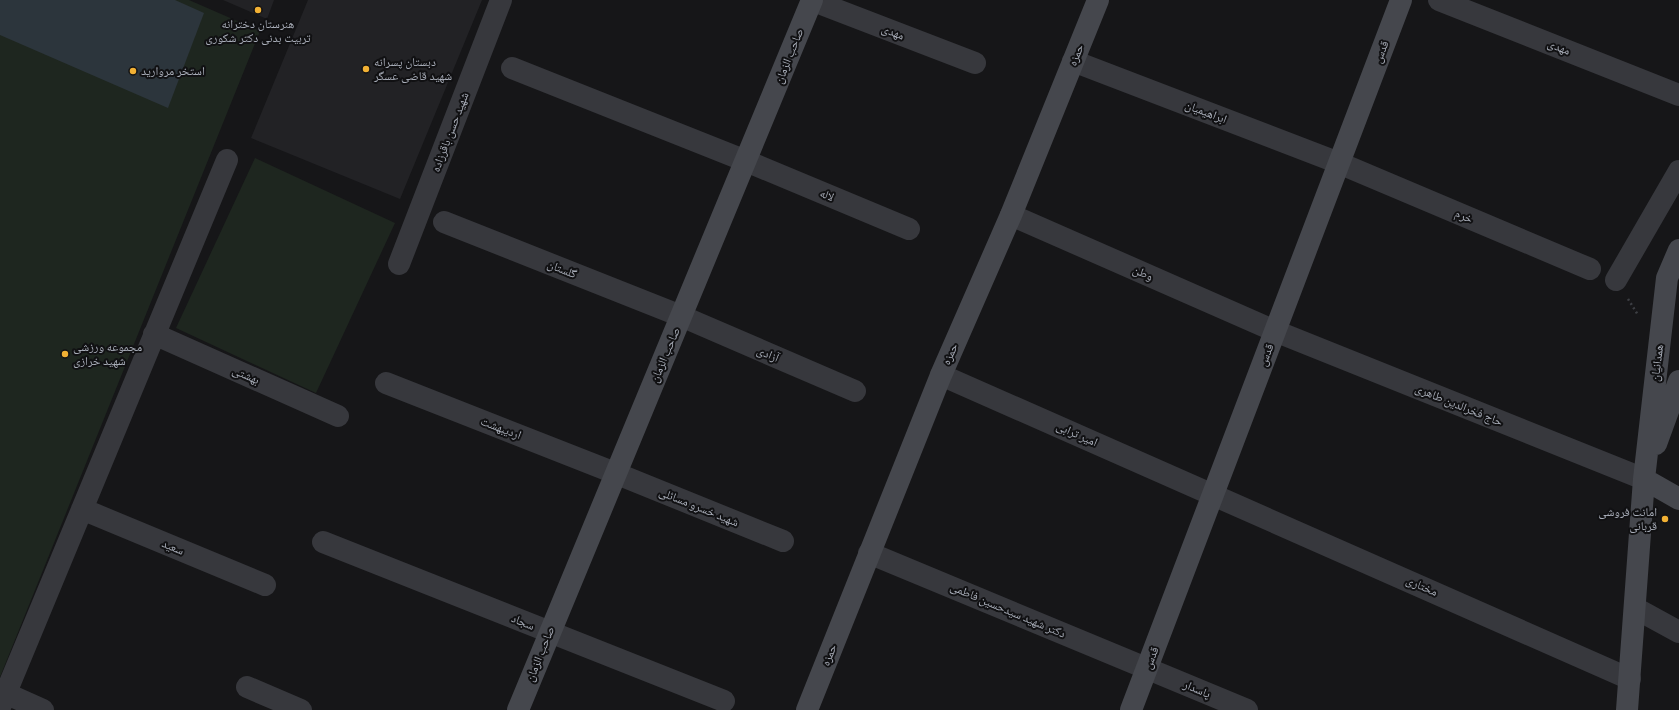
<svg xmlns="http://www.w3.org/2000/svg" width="1679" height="710" viewBox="0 0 1679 710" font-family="'Archivo Narrow','Noto Naskh Arabic',sans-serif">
  <rect width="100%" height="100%" fill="#161618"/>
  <path fill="#222225" d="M223,0H274L267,19Z
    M308,0H482L400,199L251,138Z"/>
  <path fill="#1e261f" d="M0,0H189L260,31L0,677Z
    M255,158L395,223L316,393L176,328Z"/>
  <path fill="#2c353c" d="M0,0H175L204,13L168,108L0,35Z"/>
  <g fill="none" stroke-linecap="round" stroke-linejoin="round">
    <path stroke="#3d3f44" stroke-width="2.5" stroke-dasharray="2 3" stroke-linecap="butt" d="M1628,299L1638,315"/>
    <path stroke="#37383d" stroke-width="22" d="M811,0L975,63
      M1439,0L1679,95
      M1073,61L1339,163L1590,269
      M512,68L746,161L909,229
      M1011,215L1275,331L1644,479
      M444,222L681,316L855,391
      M399,264L501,0
      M1616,280L1679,171
      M154,334L338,416
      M941,375L1630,679
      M386,383L615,473L783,541
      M82,509L265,585
      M323,542L724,701
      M869,553L1247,710
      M1635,608L1679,632
      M247,687L301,710
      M5,693L43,710
      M0,707L227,160"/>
    <path stroke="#45474d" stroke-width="22" d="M1656,444L1679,381
      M1644,479L1679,499
      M518,710L812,0
      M807,710L941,375L1011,215L1098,0
      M1131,710L1401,0
      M1627,710L1644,479L1667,278L1679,250"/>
  </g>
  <g fill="#f2b134" stroke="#111113" stroke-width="1.5">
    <circle cx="258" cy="10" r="4"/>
    <circle cx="366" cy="69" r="4"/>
    <circle cx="133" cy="71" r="4"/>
    <circle cx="65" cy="354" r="4"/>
    <circle cx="1665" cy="519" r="4"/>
  </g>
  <g text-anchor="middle" stroke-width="4" stroke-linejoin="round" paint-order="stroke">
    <g font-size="12" fill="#a8adb8" stroke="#111113" text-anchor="start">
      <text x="258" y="28" text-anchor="middle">هنرستان دخترانه<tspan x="258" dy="14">تربیت بدنی دکتر شکوری</tspan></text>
      <text x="374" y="66">دبستان پسرانه<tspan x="374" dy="14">شهید قاضی عسگر</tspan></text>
      <text x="141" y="75">استخر مروارید</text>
      <text x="73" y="351">مجموعه ورزشی<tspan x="73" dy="14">شهید خرازی</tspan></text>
      <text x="1657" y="516" text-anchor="end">امانت فروشی<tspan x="1657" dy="14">قربانی</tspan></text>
    </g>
    <g font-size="12" fill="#a8adb8" stroke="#111113">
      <text transform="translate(893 32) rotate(21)" y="4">مهدی</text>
      <text transform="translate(1559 47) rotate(22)" y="4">مهدی</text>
      <text transform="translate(1381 52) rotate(-69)" y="4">قدس</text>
      <text transform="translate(1076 55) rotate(-68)" y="4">حمزه</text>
      <text transform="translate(789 56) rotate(-68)" y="4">صاحب الزمان</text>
      <text transform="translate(1206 112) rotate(21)" y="4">ابراهیمیان</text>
      <text transform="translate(450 132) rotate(-69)" y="4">شهید حسن باقرزاده</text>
      <text transform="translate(827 195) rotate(23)" y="4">لاله</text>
      <text transform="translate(1464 216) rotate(23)" y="4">خرم</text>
      <text transform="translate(562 269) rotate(22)" y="4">گلستان</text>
      <text transform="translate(1143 273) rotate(24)" y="4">وطن</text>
      <text transform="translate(768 354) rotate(23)" y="4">آزادی</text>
      <text transform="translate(950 354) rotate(-66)" y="4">حمزه</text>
      <text transform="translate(665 355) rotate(-67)" y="4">صاحب الزمان</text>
      <text transform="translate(1266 355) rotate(-69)" y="4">قدس</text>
      <text transform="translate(1657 363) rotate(-83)" y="4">همدانیان</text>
      <text transform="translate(246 375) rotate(24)" y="4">بهشتی</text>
      <text transform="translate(1459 405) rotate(22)" y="4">حاج فخرالدین طاهری</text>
      <text transform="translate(501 428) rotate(21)" y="4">اردیبهشت</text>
      <text transform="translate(1077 434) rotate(24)" y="4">امیر ترابی</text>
      <text transform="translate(699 507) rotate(22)" y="4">شهید خسرو مسائلی</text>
      <text transform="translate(173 547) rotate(23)" y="4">سعید</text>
      <text transform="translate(1422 586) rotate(24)" y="4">مختاری</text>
      <text transform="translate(1008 610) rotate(23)" y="4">دکتر شهید سیدحسین فاطمی</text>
      <text transform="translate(523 622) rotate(22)" y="4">سجاد</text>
      <text transform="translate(540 654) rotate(-68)" y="4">صاحب الزمان</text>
      <text transform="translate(829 655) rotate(-68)" y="4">حمزه</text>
      <text transform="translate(1151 658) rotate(-69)" y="4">قدس</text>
      <text transform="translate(1197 689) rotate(23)" y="4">پاسدار</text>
    </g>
  </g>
</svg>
